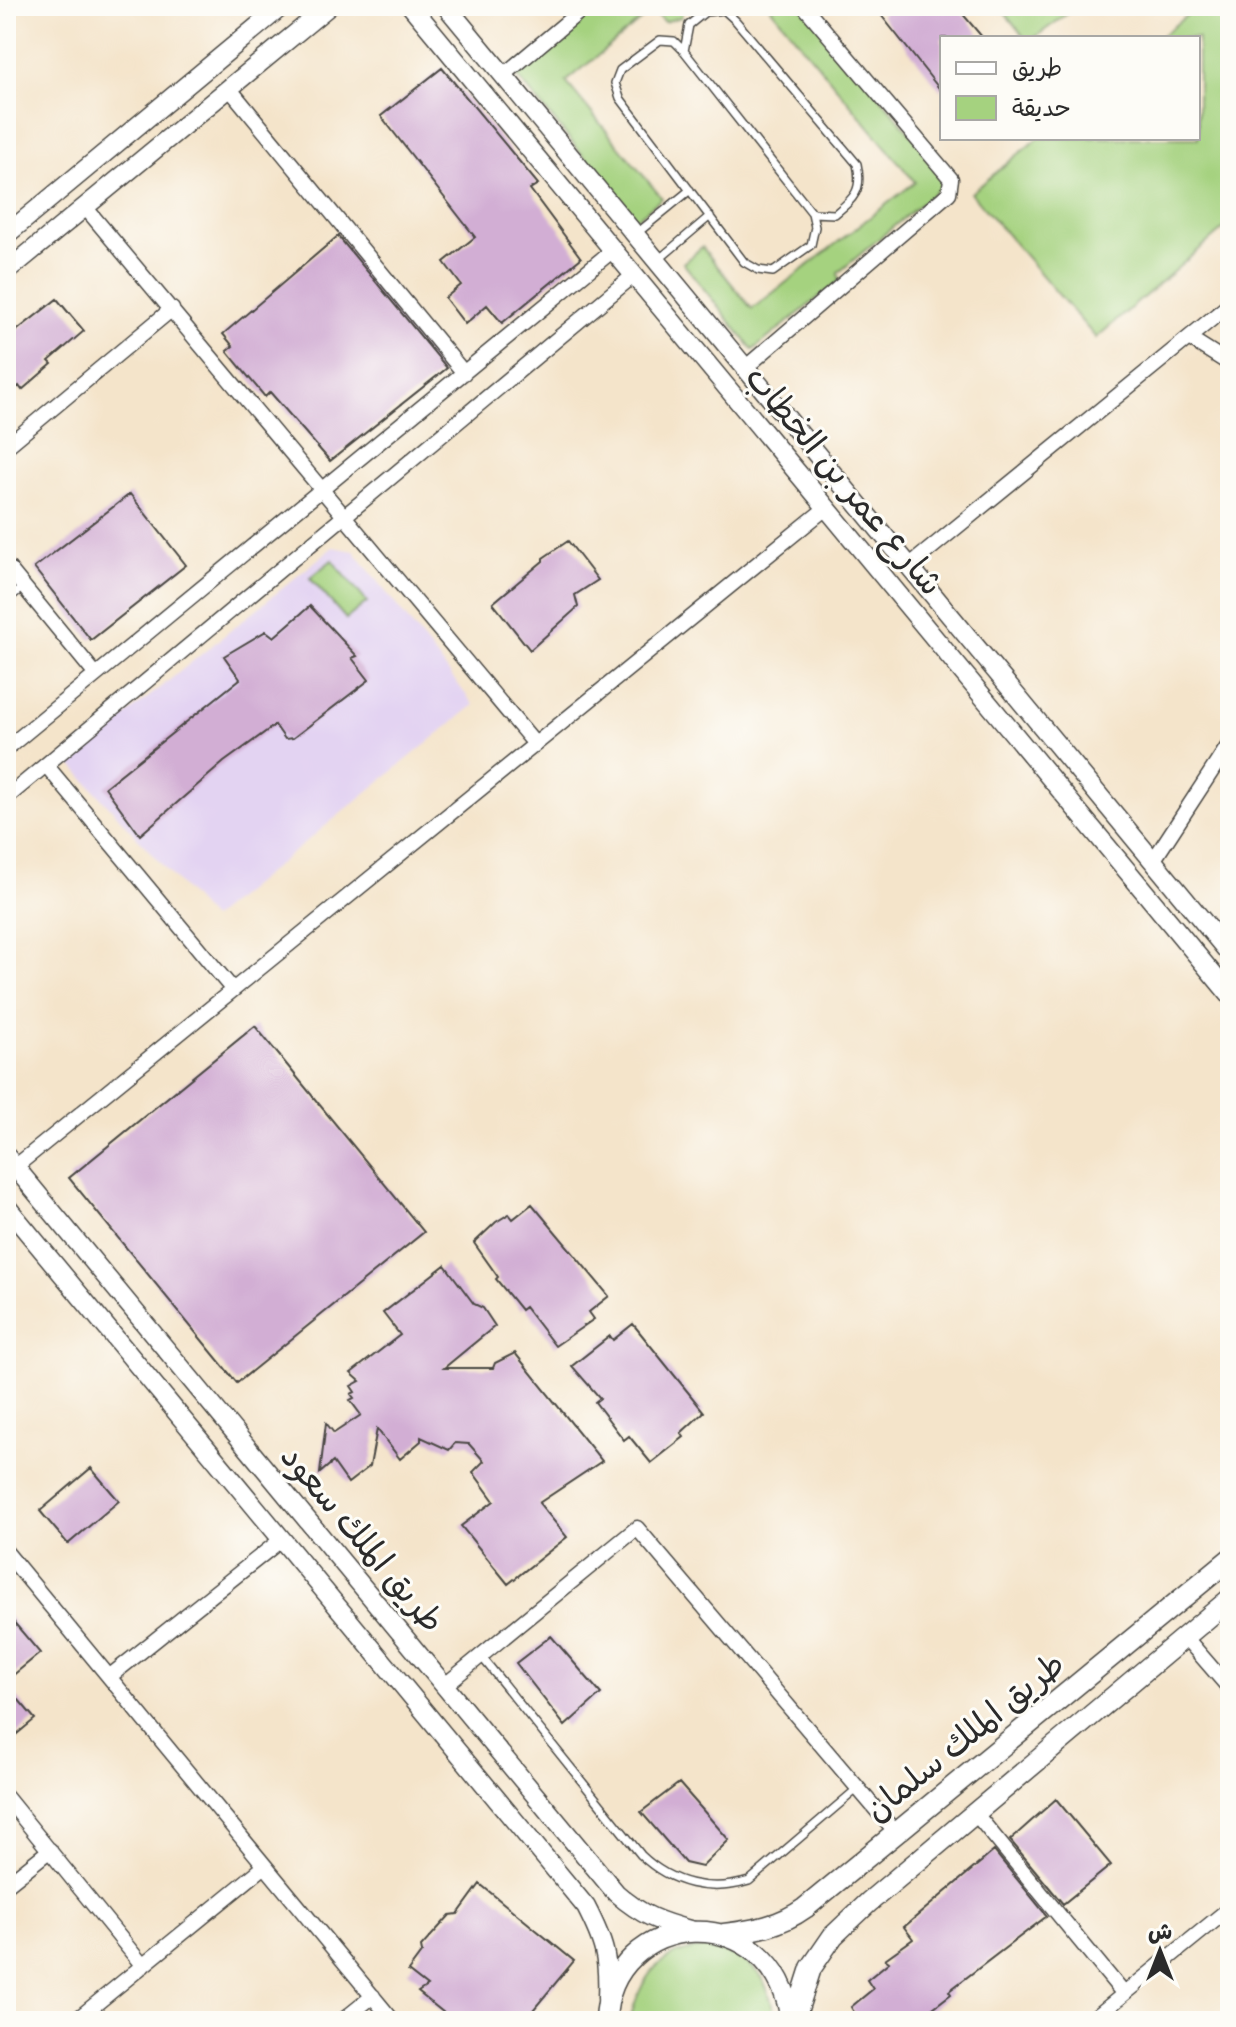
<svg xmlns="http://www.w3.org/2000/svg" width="1236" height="2027" viewBox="0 0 1236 2027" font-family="Caveat,'Playpen Sans Arabic',sans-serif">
  <rect width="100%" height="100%" fill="#fdfcf7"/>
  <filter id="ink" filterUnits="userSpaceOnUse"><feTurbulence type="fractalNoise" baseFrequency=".0125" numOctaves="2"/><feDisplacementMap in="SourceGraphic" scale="16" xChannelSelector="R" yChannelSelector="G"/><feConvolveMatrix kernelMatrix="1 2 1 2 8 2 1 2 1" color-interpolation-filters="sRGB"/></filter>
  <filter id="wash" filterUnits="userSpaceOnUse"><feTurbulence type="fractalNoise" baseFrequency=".006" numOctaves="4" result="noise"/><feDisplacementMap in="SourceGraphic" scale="32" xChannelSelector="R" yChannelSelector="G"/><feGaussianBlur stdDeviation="1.8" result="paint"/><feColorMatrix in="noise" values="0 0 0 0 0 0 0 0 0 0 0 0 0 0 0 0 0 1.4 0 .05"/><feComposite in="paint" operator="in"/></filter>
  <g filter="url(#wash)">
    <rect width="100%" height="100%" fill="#f4e4ca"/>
    <path fill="#e3d3f2" d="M333,547L354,551L474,705L211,919L69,762Z"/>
    <path fill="#a5d27f" stroke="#687e55" stroke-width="2" d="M601,6L683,7L681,17L664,22L653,10L566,82L662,198L636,219L516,75Z
      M769,6H805L949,180L838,273L839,281L753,350L683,263L702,247L752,309L915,182Z
      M999,6H1078L1034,38H1025Z
      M1212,6H1230V223L1096,338L971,193L1038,138H1198V38H1159L1191,12Z
      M332,560L367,602L346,619L310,578Z
      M713,1947C758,1964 766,1974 776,2021H630C641,1972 662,1949 713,1947Z"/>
    <g id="blocks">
      <path fill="#d2aed4" d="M892,6H956L983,38H942V92L881,15Z
        M442,68L538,184L530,189L581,258L502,323L487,305L465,324L445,298L461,285L444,262L475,237L381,116Z
        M338,236L447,368L330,461L270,392L265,397L227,351L233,346L223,334Z
        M57,299L84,331L49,361L52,364L22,390L19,386L6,397V339Z
        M130,494L186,565L91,640L34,568Z
        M568,541L598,580L575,595L578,607L530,650L493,603L543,561V558Z
        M310,606L357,656L352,658L369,680L293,738L285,739L275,725L224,762L140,835L105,787L240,679L224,656L266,631L274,637Z
        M255,1026L424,1232L237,1383L69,1178Z
        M532,1204L609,1296L589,1312L594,1319L555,1346L525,1307L521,1310L496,1279L498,1277L474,1243L496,1222L509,1214L513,1219Z
        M445,1265L474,1304L483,1308L495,1326L444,1368H493L495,1363L515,1353L602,1461L539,1503L567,1537L508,1584L461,1526L494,1501L473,1472L484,1461L469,1444L455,1443L449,1450L421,1437V1441L400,1459L377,1429L370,1466L348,1483L333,1462L320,1473L326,1423L334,1433L361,1415L350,1400L354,1398L351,1394L355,1392L351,1386L360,1381L351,1373L400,1335L383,1313Z
        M633,1324L704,1412L681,1433L684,1437L651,1463L629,1436L624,1440L595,1402L600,1398L572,1366L610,1336L613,1340Z
        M91,1468L119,1501L68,1544L40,1511Z
        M6,1613L40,1653L6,1681Z
        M551,1636L601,1694L565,1726L516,1663Z
        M6,1685L35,1719L6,1743Z
        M679,1783L729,1840L702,1867L685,1863L641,1812Z
        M1056,1799L1111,1865L1063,1904L1010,1840Z
        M994,1851L1047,1916L949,1991L951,1994L916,2021H859L851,2007L873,1989L867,1980L889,1962L885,1959L913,1939L904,1927Z
        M480,1884L574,1961L524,2021H454L418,1992L427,1986L408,1971L422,1952L421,1947L450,1915L458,1914Z"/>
    </g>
  </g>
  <g filter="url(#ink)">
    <use href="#blocks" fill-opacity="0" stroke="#494743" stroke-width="2"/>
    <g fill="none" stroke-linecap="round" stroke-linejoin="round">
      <g stroke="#494743" stroke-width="10">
        <path id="service" d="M660,40L674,41L684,51L812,213L815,227L811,245L773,272L758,270L744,262L620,98L615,83L620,70Z
          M684,51L689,25L705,12L724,10L736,21L857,164C863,191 854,198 835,214L812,213
          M636,234L690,190
          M657,261L710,216
          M6,601L24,586
          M481,1656L641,1855C671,1884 710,1893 749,1881L858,1788"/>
      </g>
      <g stroke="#494743" stroke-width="17">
        <path id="minor" d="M504,75L586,6
          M229,88L464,373
          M85,207L535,744
          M1189,338L1230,364
          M745,368L949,193L951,179L804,6
          M6,447L172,309
          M6,565L96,675
          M909,566L1230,304
          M6,749L613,250
          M46,765L233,990
          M6,798L634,275
          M1153,861L1230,743
          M15,1167L826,508
          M6,1552L393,2021
          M1185,1637L1230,1689
          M109,1677L282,1539
          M444,1686L637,1528L896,1833
          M6,1797L143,1966
          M975,1813L1124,1994
          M6,1885L50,1850
          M75,2021L265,1866
          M342,2021L373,1996
          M1091,2021L1230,1908"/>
      </g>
      <g stroke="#494743" stroke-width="21">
        <path id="tertiary" d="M411,6L1230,995
          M446,6L1230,954
          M6,235L282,6
          M6,272L329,6
          M6,1156L616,1893C642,1916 660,1922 693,1931
          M6,1206L586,1907C604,1942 609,1958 607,1998"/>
      </g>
      <g stroke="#494743" stroke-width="23">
        <path id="secondary" d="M724,1934C755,1930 780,1926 805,1908L1230,1559
          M606,2021C609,1909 775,1895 791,2021
          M794,2021L811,1968L833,1936L869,1902L1230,1599"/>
      </g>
      <use href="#service" stroke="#fff" stroke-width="7"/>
      <use href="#minor" stroke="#fff" stroke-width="14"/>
      <use href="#tertiary" stroke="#fff" stroke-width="18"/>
      <use href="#secondary" stroke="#fff" stroke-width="20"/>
    </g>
  </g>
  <g text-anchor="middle" stroke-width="6" stroke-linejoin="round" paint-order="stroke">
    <g font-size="34" fill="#2b2b2b" stroke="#fdfcf7">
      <text transform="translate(845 480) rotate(50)" y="12">شارع عمر بن الخطاب</text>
      <text transform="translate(363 1538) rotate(50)" y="12">طريق الملك سعود</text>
      <text transform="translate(964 1736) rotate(-39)" y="12">طريق الملك سلمان</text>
    </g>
  </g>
  <rect width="1236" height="2027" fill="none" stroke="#fdfcf7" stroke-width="32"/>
  <rect x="940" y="36" width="260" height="104" fill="#fdfcf7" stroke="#a9a8a5" stroke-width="2"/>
  <rect x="956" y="62" width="40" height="12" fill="#ffffff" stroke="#a9a8a5" stroke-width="2"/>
  <text x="1012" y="76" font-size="24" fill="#2b2b2b">طريق</text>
  <rect x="956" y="96" width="40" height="24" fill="#a5d27f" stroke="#a9a8a5" stroke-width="2"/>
  <text x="1012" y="116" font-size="24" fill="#2b2b2b">حديقة</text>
  <g transform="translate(1160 1951)" stroke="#fdfcf7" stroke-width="6" paint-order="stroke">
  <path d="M0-6L14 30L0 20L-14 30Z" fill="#2b2b2b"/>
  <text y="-12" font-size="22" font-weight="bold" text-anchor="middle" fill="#2b2b2b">ش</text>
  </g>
</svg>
